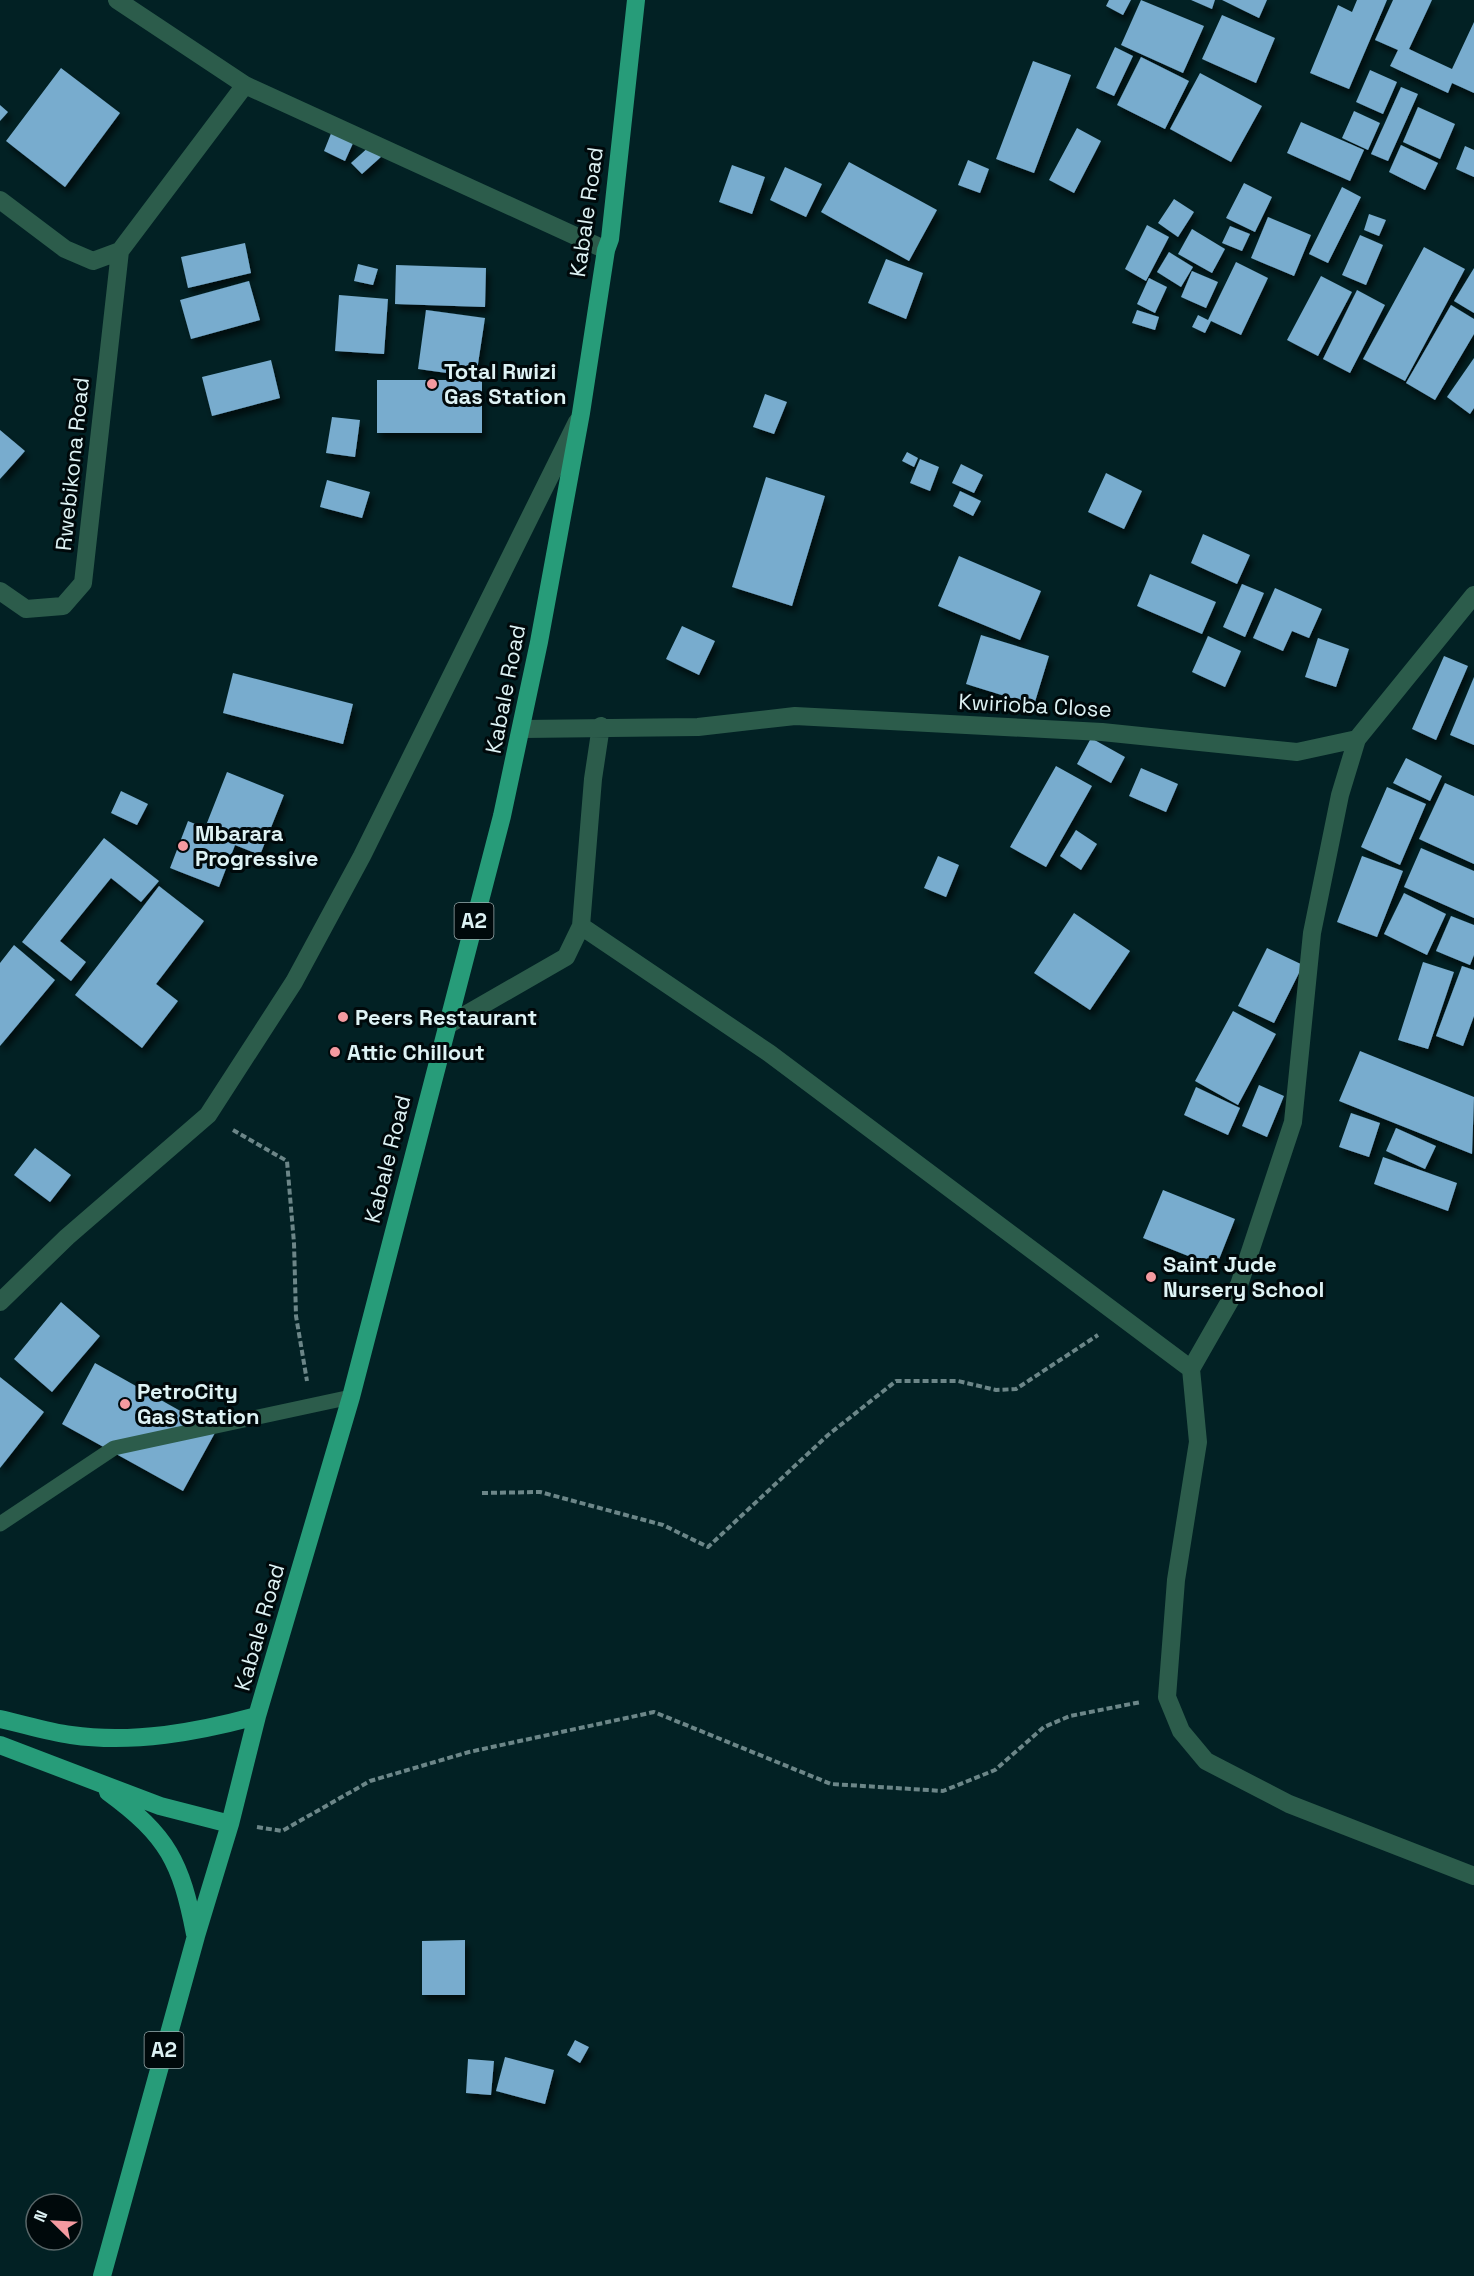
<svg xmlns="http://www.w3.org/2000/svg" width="1474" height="2276" viewBox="0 0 1474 2276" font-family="'Space Grotesk',sans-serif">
  <defs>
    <filter id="shadow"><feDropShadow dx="3.5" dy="6" stdDeviation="3" flood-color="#0009"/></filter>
  </defs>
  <rect width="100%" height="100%" fill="#022124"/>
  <path fill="#78acce" filter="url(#shadow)" d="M1109,0H1131L1123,15L1106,6Z
    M1141,0L1204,26L1183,73L1121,45Z
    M1191,0H1215L1212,9Z
    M1222,0H1267L1259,18Z
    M1357,0H1387L1349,89L1310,73L1338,5L1352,12Z
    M1393,0H1432L1409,49L1452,69L1474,22V93L1452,83L1448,93L1390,66L1398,50L1375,40Z
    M1222,15L1275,38L1256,83L1202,59Z
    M1115,47L1133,56L1114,96L1096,88Z
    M1141,57L1189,81L1165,129L1117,105Z
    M1033,61L1071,75L1034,173L996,159Z
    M61,68L120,113L65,187L6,141Z
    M1370,70L1397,82L1383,114L1356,102Z
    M1200,73L1262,106L1231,162L1170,129Z
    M1401,87L1418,94L1388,161L1371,154Z
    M0,105L8,112L0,121Z
    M1418,107L1455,124L1440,159L1403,142Z
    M1354,111L1380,123L1368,150L1342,138Z
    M1301,122L1364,150L1350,181L1287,153Z
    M1077,128L1101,141L1074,193L1049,180Z
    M332,131L354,141L345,161L324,151Z
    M371,145L382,156L362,174L351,163Z
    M1401,145L1438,163L1425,190L1389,172Z
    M1465,146L1474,150V177L1456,169Z
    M968,160L989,169L980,193L958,185Z
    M849,162L937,210L909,261L821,212Z
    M732,165L765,177L752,214L719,202Z
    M785,167L822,184L806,217L770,200Z
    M1244,183L1272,197L1255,232L1226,218Z
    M1342,187L1361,197L1328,263L1309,254Z
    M1174,199L1194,212L1178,237L1158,223Z
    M1369,214L1386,220L1379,236L1364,230Z
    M1268,217L1311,235L1294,276L1251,258Z
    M1147,225L1169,237L1146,281L1125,269Z
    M1230,226L1250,234L1242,251L1222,243Z
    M1192,229L1225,249L1212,273L1178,254Z
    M1360,235L1383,245L1366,285L1342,275Z
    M245,243L251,273L188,288L181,257Z
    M1424,247L1465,269L1405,381L1363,359Z
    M1169,252L1193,267L1181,287L1157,272Z
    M886,259L923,273L906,319L868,303Z
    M1236,262L1268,278L1241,335L1211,321L1205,333L1192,327L1198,315L1208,320Z
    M358,264L378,269L373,285L354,281Z
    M396,265L486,268L485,307L395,304Z
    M1474,268V313L1454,301Z
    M1192,271L1218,282L1206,308L1181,297Z
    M1321,276L1352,292L1318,356L1287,340Z
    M1149,278L1167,287L1155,313L1137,304Z
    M249,281L260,320L191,339L180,300Z
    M1357,290L1385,305L1350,373L1323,359Z
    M339,295L388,299L384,354L335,351Z
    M1451,305L1474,319V334L1435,400L1406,383Z
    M426,310L485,318L476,377L418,369Z
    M1137,310L1159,317L1155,330L1132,323Z
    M1474,358V408L1470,414L1447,397Z
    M271,360L280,398L212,416L202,377Z
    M377,380H482V433H377Z
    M765,394L787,402L774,434L753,427Z
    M332,417L360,420L355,457L326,453Z
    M0,430L25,451L0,479Z
    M907,452L918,458L914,467L902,461Z
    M920,459L939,467L930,491L910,483Z
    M961,464L983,475L974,493L952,483Z
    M1106,473L1142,491L1124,529L1088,512Z
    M766,477L825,496L792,606L732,587Z
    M327,480L370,492L362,518L320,507Z
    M960,491L981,501L973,516L953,506Z
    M1203,534L1250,555L1237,584L1191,563Z
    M959,556L1041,591L1020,640L938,606Z
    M1150,574L1216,602L1202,634L1137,606Z
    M1242,584L1264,593L1245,637L1223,627Z
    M1275,588L1322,609L1309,638L1292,631L1283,651L1253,638Z
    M682,626L715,641L699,675L666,659Z
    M981,635L1049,656L1034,705L966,684Z
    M1208,636L1241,651L1225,687L1192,672Z
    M1318,638L1349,649L1336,687L1305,677Z
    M1444,656L1468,666L1436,740L1412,729Z
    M233,673L353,704L343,744L223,713Z
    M1474,677V745L1450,735Z
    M1091,738L1125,757L1111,783L1077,764Z
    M1406,758L1442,776L1430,801L1393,783Z
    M1056,766L1092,786L1046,867L1010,847Z
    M1141,768L1178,784L1166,812L1129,796Z
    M227,772L284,795L260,855L235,845L219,887L170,868L188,821L205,828Z
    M1445,783L1474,796V864L1419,839Z
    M1387,787L1426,804L1400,865L1361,847Z
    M121,791L148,804L137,825L111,813Z
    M1076,830L1097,844L1081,870L1060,856Z
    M104,838L159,881L141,902L111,878L60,941L86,962L71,981L22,942Z
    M1421,848L1474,871V918L1404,887Z
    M938,856L959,865L946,897L924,888Z
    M1362,856L1403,871L1377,937L1337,922Z
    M159,886L204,921L156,984L178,1001L142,1048L75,995Z
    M1404,893L1446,914L1427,955L1384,934Z
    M1074,913L1130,951L1090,1010L1034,973Z
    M1451,916L1474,925V955L1470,965L1436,951Z
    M14,945L55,980L0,1046V963Z
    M1267,948L1303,965L1274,1023L1238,1006Z
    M1423,962L1454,972L1428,1049L1398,1040Z
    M1462,966L1474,970V1016L1463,1046L1436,1036Z
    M1233,1011L1276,1034L1238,1105L1195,1081Z
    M1360,1051L1474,1097L1472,1154L1339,1101Z
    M1259,1085L1284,1096L1267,1137L1242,1126Z
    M1196,1087L1240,1108L1228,1135L1184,1115Z
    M1351,1113L1380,1123L1369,1157L1339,1147Z
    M1396,1128L1436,1146L1425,1169L1386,1151Z
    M35,1148L71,1175L50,1202L14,1175Z
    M1383,1157L1457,1183L1448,1211L1374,1184Z
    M1163,1190L1235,1219L1216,1267L1143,1238Z
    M61,1302L100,1336L52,1392L14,1359Z
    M95,1363L216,1431L183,1491L62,1424Z
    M0,1377L44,1412L0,1468Z
    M465,1940V1995H422V1941Z
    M575,2040L589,2047L580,2063L567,2055Z
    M505,2057L554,2070L545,2104L496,2091Z
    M468,2059L494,2061L491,2095L466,2093Z"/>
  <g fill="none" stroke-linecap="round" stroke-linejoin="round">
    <path stroke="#6c8688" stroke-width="4" stroke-dasharray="6 3" stroke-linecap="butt" d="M233,1130L287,1161L294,1243L296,1316L307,1381
      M482,1493L540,1492L663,1525L708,1547L828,1435L896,1381H958L996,1390L1016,1389L1098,1335
      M257,1827L282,1831L370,1781L469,1752L654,1712L831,1784L943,1791L995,1770L1044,1727L1070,1716L1141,1702"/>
    <path stroke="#2c5c4b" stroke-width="15" d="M0,1524L114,1448L351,1397"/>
    <path stroke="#2c5c4b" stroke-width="18" d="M117,0L245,85
      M0,200L65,249L93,261L120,251L245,85L606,250
      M0,591L26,609L63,606L83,583L120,251
      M523,729L698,727L795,716L1102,732L1297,752L1357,739L1474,595
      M1357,739L1340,795L1312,933L1293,1122L1239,1285L1191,1369L1198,1442L1176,1580L1167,1697L1181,1731L1206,1761L1289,1804L1474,1876
      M581,926L593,779L601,726
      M446,1026L566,957L581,926L769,1053L1191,1369
      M0,1302L67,1237L208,1115L294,982L362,856L577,422"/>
    <path stroke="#279c79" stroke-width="18" d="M0,1719C23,1724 48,1732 71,1735C133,1744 198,1732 257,1716
      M0,1745L160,1806L230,1824
      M108,1792C168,1836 181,1862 195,1934
      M102,2276L196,1936L230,1824L257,1716L351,1397L502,816L539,642L581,413L606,250L610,239L636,0"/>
  </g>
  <g fill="#f49aa0" stroke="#00090b" stroke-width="2">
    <circle cx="432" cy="384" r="6"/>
    <circle cx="183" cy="846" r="6"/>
    <circle cx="343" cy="1017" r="6"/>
    <circle cx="335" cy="1052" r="6"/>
    <circle cx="1151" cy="1277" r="6"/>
    <circle cx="125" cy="1404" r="6"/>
  </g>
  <g text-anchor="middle" stroke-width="6" stroke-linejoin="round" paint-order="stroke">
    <g fill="#00090b" stroke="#9bacae" stroke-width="1.5">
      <rect x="454.5" y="903" width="39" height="36" rx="4.5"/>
      <rect x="144.5" y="2032" width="39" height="36" rx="4.5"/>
    </g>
    <g font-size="21" font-weight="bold" fill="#ddf2f4">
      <text x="474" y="928">A2</text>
      <text x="164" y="2057">A2</text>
    </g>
    <g font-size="22" fill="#ddf2f4" stroke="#00090b">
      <text transform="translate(586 212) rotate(-82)" y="8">Kabale Road</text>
      <text transform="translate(72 464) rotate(-84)" y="8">Rwebikona Road</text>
      <text transform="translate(505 689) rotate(-79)" y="8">Kabale Road</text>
      <text transform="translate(1035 705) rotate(3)" y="8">Kwirioba Close</text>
      <text transform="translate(387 1159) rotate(-76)" y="8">Kabale Road</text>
      <text transform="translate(259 1627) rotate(-74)" y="8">Kabale Road</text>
    </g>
    <g font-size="22" font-weight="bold" fill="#ddf2f4" stroke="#00090b" text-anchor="start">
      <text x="444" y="379">Total Rwizi<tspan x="444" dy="25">Gas Station</tspan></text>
      <text x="195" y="841">Mbarara<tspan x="195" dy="25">Progressive</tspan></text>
      <text x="355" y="1025">Peers Restaurant</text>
      <text x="347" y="1060">Attic Chillout</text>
      <text x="1163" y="1272">Saint Jude<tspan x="1163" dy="25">Nursery School</tspan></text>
      <text x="137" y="1399">PetroCity<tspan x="137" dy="25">Gas Station</tspan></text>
    </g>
  </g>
  <g transform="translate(54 2222) rotate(294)"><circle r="28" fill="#00090b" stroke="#586668" stroke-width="1.5"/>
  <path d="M0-4.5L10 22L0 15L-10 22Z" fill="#f49aa0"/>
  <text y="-9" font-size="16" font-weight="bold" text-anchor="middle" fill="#ddf2f4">N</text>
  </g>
</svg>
